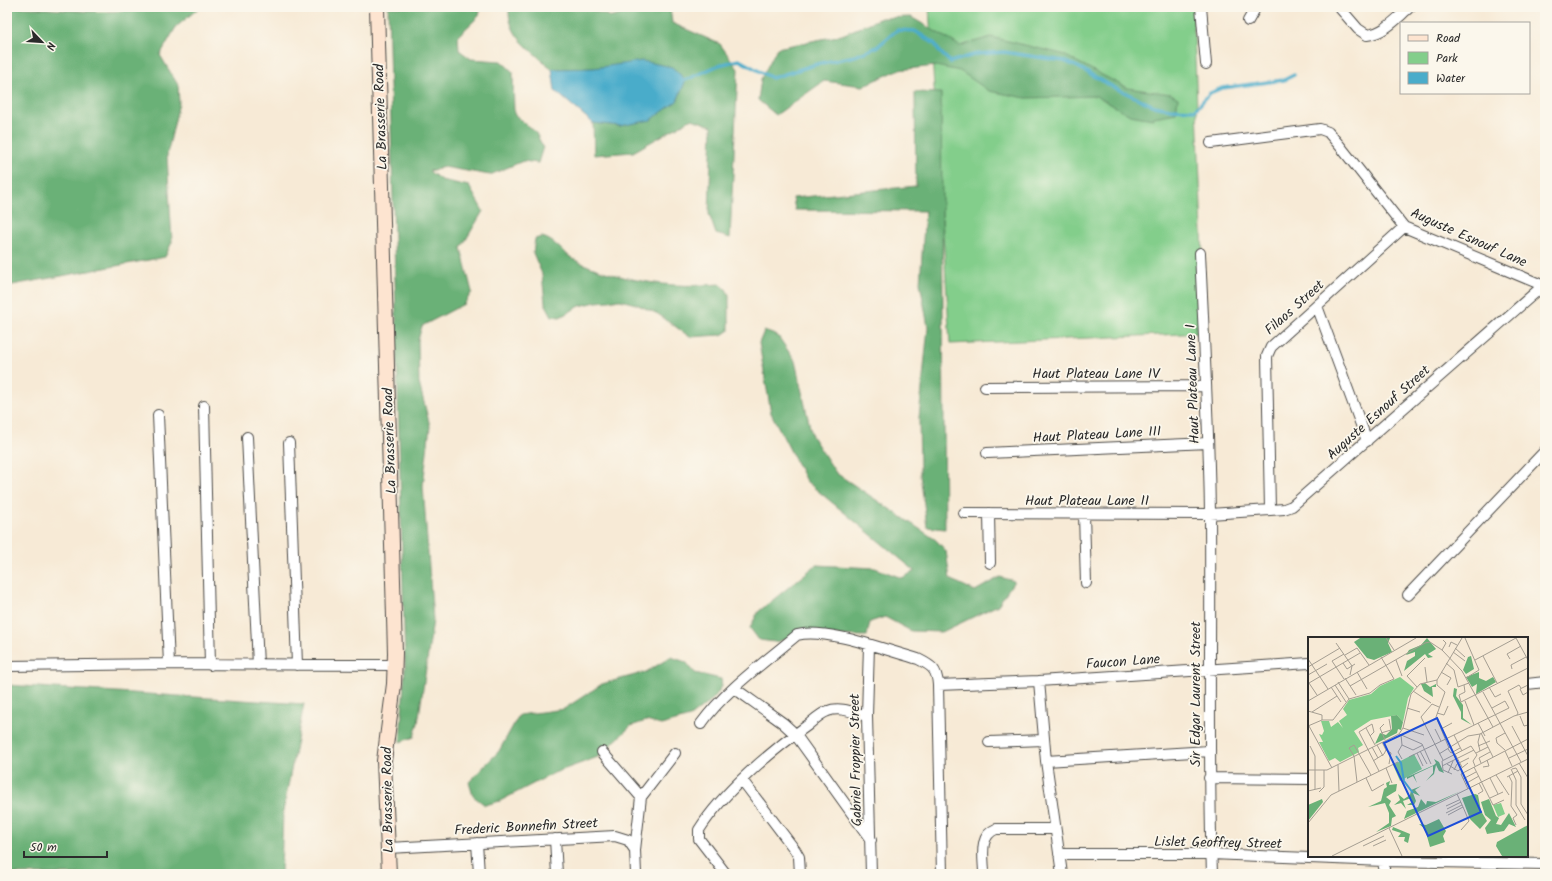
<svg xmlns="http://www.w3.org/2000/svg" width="1552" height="881" viewBox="0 0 1552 881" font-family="Kalam,sans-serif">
  <rect width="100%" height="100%" fill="#fbf7ec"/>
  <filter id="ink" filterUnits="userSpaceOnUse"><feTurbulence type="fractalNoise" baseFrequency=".025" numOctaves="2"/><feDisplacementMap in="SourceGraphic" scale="8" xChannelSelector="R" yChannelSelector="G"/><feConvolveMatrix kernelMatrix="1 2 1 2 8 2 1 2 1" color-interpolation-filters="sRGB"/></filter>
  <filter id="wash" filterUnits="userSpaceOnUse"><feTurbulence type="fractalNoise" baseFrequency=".012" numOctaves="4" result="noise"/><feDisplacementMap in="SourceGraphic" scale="16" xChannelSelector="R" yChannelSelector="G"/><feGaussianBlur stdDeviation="0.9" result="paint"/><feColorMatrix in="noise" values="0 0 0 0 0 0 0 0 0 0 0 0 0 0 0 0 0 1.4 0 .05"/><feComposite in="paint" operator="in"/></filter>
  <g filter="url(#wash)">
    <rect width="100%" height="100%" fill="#f7ead6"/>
    <path fill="#83ce8b" stroke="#577c5b" d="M929,7H1193L1206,333L950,344Z"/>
    <path fill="#6ab177" stroke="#4a6e51" d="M7,7C48,7 91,15 131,10L134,7H200L176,27L160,55L178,85L179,103L167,155L172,242L165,257L7,286Z
      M388,7H481L479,16L458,36L459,50L471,59L501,61L513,72L514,114L536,133L543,147L538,163L523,161L490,175L444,167L429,171L441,180L469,186L483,211L461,248L472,292L464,304L422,326L418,340L419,383L430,426L423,486L433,620L418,723L414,737L400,742L405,668Z
      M509,7H584L612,17L624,14L625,7H670L672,23L720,44L738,69L730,238L716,234L709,214L712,126L692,119L633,152L594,155L593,123L620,126L677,101L685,80L672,67L552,69C532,50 507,37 509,7Z
      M911,17L960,46L991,37L1062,54L1127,88L1171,94L1178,98L1176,113L1154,117L1153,119L1130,115L1096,96L1026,98L989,91L960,71L936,66L898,70L863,86L824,81L776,115L758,100L761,79L777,48L842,35L881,18Z
      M915,92L941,93L945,529L927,527L920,474L919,418L928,327L920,283L925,211L795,210L793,198L916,186Z
      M542,237C556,240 564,256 579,262C607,275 644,283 674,285C690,286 705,285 720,284L726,289L729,295V331L721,335L690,337L658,314L636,304L620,300L596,302L580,306L560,317L552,316L545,303L542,274L533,253L535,239Z
      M764,331L778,336L795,361L812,436L836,473L936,540L946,551L950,579L975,591L1000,577L1014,581L998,605L942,632L911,631L885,617L870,622L867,636L806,635L775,642L759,640L750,628L758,612L816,565L875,568L902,578L915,571L806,481L771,413L759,343Z
      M671,657L686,662L695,673L721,679L722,686L714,698L690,717L661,725L646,721L631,726L598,757L554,773L500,801L485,805L473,796L469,782L499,751L519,715L564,709L602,684L646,672Z
      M7,685L304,704L283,812L281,874H7Z"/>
    <path fill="#4aacca" stroke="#3a6c7a" d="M642,61L672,67L686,80L677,101L651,120L620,126L593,123L555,91L552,69L594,68Z"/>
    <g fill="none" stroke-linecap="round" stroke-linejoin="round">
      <path stroke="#4aacca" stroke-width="3.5" d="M686,80L719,65L739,60L772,78L817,64L855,56L877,47L897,30L915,31L935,44L940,52L950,62L977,54L1004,52L1064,61L1078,67L1113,87L1154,106L1170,109L1195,110L1210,93L1222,88L1284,80L1294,75"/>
    </g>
  </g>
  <g filter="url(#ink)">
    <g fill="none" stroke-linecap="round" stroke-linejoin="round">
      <g stroke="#4a4845" stroke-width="12">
        <path id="street" d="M1201,7L1206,64
          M1339,7L1358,29L1367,35C1385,33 1397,18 1410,7
          M1248,21L1256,7
          M1211,143L1312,130L1320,129L1328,132L1340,146L1404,227L1542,285
          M1200,253C1204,340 1209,427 1210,515C1211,635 1208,754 1212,874
          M1317,306L1367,441
          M985,387L1206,386
          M204,406L210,665
          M158,415L169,664L395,665
          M247,437L258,665
          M289,443L297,665
          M987,453L1208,443
          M1270,510L1267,356L1271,347L1404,227
          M964,513L1210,514L1270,510L1284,509L1292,506L1545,284
          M989,513L990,563
          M1084,514L1086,583
          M1408,595L1545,451
          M869,645L867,716L871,874
          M7,666L169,664
          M1039,681L1046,761L1062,874
          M1527,684L1545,682
          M938,685L1039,681L1309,663
          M734,688L783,723L795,734L871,840
          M701,724C725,690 765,662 797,635C825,627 888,651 918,659C932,666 937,669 938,685L942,874
          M989,742L1044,740
          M602,752L641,797L635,850
          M1046,761L1209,751
          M1209,778L1309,779
          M742,780L795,850L799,857L800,874
          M641,797L675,753
          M555,839L557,874
          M477,843L479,874
          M388,848L615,836L628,840L635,850L636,874
          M1059,854H1211L1384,861L1545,864
          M1384,861V874
          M726,874L699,839V830C723,792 771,751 808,725C814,720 821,713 828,711C840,706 855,713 867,716
          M984,874C984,858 978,836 996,829H1055"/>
      </g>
      <g stroke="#4a4845" stroke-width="16">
        <path id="secondary" d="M377,7L395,653L394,684L384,761L389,874"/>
      </g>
      <use href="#street" stroke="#fff" stroke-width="10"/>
      <use href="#secondary" stroke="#fde4d0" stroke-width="14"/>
    </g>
  </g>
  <g text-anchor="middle" stroke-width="3.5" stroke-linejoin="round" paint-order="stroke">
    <g font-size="14" fill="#2b2b2b" stroke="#fbf7ec">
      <text transform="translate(380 117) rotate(-92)" y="5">La Brasserie Road</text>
      <text transform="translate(1469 237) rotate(24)" y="5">Auguste Esnouf Lane</text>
      <text transform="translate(1294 307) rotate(-42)" y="5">Filaos Street</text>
      <text x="1096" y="378">Haut Plateau Lane IV</text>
      <text transform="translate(1192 384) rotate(-92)" y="5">Haut Plateau Lane I</text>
      <text transform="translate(1378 412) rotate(-42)" y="5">Auguste Esnouf Street</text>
      <text transform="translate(1097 434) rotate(-3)" y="5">Haut Plateau Lane III</text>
      <text transform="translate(389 441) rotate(-92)" y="5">La Brasserie Road</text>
      <text x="1087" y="505">Haut Plateau Lane II</text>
      <text transform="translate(1123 661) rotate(-4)" y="5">Faucon Lane</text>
      <text transform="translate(1195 694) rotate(-90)" y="5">Sir Edgar Laurent Street</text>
      <text transform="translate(855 760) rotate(-91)" y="5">Gabriel Froppier Street</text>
      <text transform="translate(387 800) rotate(-91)" y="5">La Brasserie Road</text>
      <text transform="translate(526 826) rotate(-3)" y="5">Frederic Bonnefin Street</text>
      <text transform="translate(1218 842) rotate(1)" y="5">Lislet Geoffrey Street</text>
    </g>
  </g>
  <g transform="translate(1308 637)">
    <rect width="220" height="220" fill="#f7ead6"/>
    <path d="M92,40L106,51L100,61L95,85L89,78L63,83L46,94L55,108L50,111L51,115L32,125L27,121L21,124L11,105H15L11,97L14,98L16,94L13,84H21L23,90L30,85L35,91L31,84L39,78L35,72L41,63L63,57L72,49ZM106,117L114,132L92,144L85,128ZM193,166L197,177L190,180L185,168Z" fill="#83ce8b"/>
    <path d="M52,1H82L80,6L84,15L66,23L59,21L46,5ZM119,1L128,12L120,17L125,20L120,21L117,17L96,34L99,24L107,19V15L98,18L101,13L113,8ZM163,19L166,32L158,37L155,33L160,20ZM171,35V41L178,44L185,40L188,45L168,57L169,47L164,50L158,40ZM117,46L122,50L128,47V50H124L125,60L116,54L113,47ZM146,51L149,52L148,59L155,68V81L164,88L153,82V75L145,59ZM89,78L95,85L93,93L90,92L89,96L67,107L72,96L78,98L84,92L83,79ZM126,122L131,125L136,136L131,134L128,128L126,137L118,144L125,136V129L106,138L109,146L105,139L99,142V140L126,128L128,126ZM82,144L81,148L89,147L88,154L78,160L83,164L81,168L88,179L84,181L83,189L68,195L81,186V176L77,166L60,170L73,164L76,152L79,150L78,146ZM113,149L107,153L112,159L105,156L108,164L106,168H99L104,165L103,161L95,164L98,172L93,166L86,168L92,163L90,157L96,162L102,158L103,153ZM153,154L96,182L99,174L110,170L113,162L118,168L119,164L128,165ZM167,157L170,158L173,174L179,184L172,192L162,182L154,161ZM14,162L15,165L0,184V168ZM181,162L188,179L191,181L188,187L193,188L201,176L208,190L201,187L196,194L179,197L177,191L183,183L177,178L173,165ZM131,182L138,194L135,199L137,205L122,210L117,192L111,187L118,188ZM220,188V219H194L188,209L189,205ZM85,190L102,197L100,206L96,204L97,200H90L93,196L84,193Z" fill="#6ab177"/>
    <path fill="none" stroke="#4aacca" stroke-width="2" d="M88,119L93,126L96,144L105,156"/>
    <path fill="none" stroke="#a59e92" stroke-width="1" d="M78,1L86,13M157,1L171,33L158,41M208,1L220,23M28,6L44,29L42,38M141,10L143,5L149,8M147,11L157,20M134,13L138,6L135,3M145,15L157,24M37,18L49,11L61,28M175,19L189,46M0,22L20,52M202,22L199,17L213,9M88,23L94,39M167,23L208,1M35,26L39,32L47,27M138,26L146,33L150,50L161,46M0,30L32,11M117,30L119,45M204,32L203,28L218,20M49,35L59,52M133,35L143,41L139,48M0,38L19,27M37,41L48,58M36,42L24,24L36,17M129,43V48L137,55L128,80L141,111M30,45L41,62M1,46L52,16M1,46L9,58M27,48L38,65M156,48L157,55L151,58L153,65L220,31M220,48L212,52L215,58L220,55M42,49L117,6L122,5L134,13L154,34L185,90M23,50L33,65M109,50L99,39L117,21M181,50L187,60L193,57M105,54L123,66M175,55L213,125M0,64L108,1M157,64L166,88M131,70L124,67L113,80L135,123M99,71L112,75M0,74L14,78V83M4,75L29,59M129,76L136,78L140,69M209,78L210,76L200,54L211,48L213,51M212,79L216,89L220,88M170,86L177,99M76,87L72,91L77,103M0,89L14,83H25L41,62L62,56L72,48L86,42L73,20M1,89L24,131M204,89L220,119M58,91L67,108M95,91L116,98M127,92L133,104M133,92L144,86M73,96L83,93L81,82M173,96L185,120M91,97L114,107L123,127M172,97L170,105L172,114M93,98L94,108L90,115L94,122M146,98L154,114M62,99L66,95L64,87L51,95L71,134M69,108L75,119M94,108L105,113L115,108M2,109L7,119V152M170,109L182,104M64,110L70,121M140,112L143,116L152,111M78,113L83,116L81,127M197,113L189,106L188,101L197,96M112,114L119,127M197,114L204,129M109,116L115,129M168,116L180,110M131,117L160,99L172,97L206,79L220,75M147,117L154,130M101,120L201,71L197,64L184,71M201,121L220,112M65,124L76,117L78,113L74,105M173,126L171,121L182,115M211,126L220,141M139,127L150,134L160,126M30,128L31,154M134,129L166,113M166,130L185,168L196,163M175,130L181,129L179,123M78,131L84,146M203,132L208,143V168L217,183M204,132L208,131L213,140V167L220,178M0,133H19L91,97L95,91L103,57L112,47L129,43L154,1M146,133L149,127L161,121M140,136L145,124M144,137L135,133L134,124L163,109L169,118L165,124L167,129M188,138L201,158M201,139L204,145L203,169L209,178L205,181L208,188M199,140L210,134M58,141L64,154L76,147M182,141L190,157M155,142L168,135M49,145L46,119L41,111L46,108L63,138M157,147L171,139M160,152L153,137L220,102M0,154L13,151M11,155L16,150V133M170,157L175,154L171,146M182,161L195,155M138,169L151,163M139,172L153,165M138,176L154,168M140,178L155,170L149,157M0,186L23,158L90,125M81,191L94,219M153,193L161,184L155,170M55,209L76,199M65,209L78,203M24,219L220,122"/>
    <path fill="#1d4ed8" fill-opacity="0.15" stroke="#1d4ed8" stroke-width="2" d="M129,81L173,175L120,199L76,106Z"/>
    <rect width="220" height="220" fill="none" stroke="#2b2b2b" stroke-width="2"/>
  </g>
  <rect width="1552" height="881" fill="none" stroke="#fbf7ec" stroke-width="24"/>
  <rect x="1400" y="22" width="130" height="72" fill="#fbf7ec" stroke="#a8a59f"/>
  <rect x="1408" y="35" width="20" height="6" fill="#fde4d0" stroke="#a8a59f"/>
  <text x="1436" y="42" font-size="12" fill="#2b2b2b">Road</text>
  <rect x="1408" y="52" width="20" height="12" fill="#83ce8b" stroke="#a8a59f"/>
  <text x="1436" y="62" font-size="12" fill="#2b2b2b">Park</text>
  <rect x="1408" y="72" width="20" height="12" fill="#4aacca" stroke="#a8a59f"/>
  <text x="1436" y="82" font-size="12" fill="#2b2b2b">Water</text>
  <g transform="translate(42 42) rotate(115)" stroke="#fbf7ec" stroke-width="3" paint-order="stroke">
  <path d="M0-3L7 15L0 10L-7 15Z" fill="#2b2b2b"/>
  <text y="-6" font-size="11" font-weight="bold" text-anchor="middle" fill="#2b2b2b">N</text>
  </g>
  <path d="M24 851v6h83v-6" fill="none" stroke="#2b2b2b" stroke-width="2"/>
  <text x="30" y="851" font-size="12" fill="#2b2b2b" stroke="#fbf7ec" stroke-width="3" paint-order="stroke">50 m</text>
</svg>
